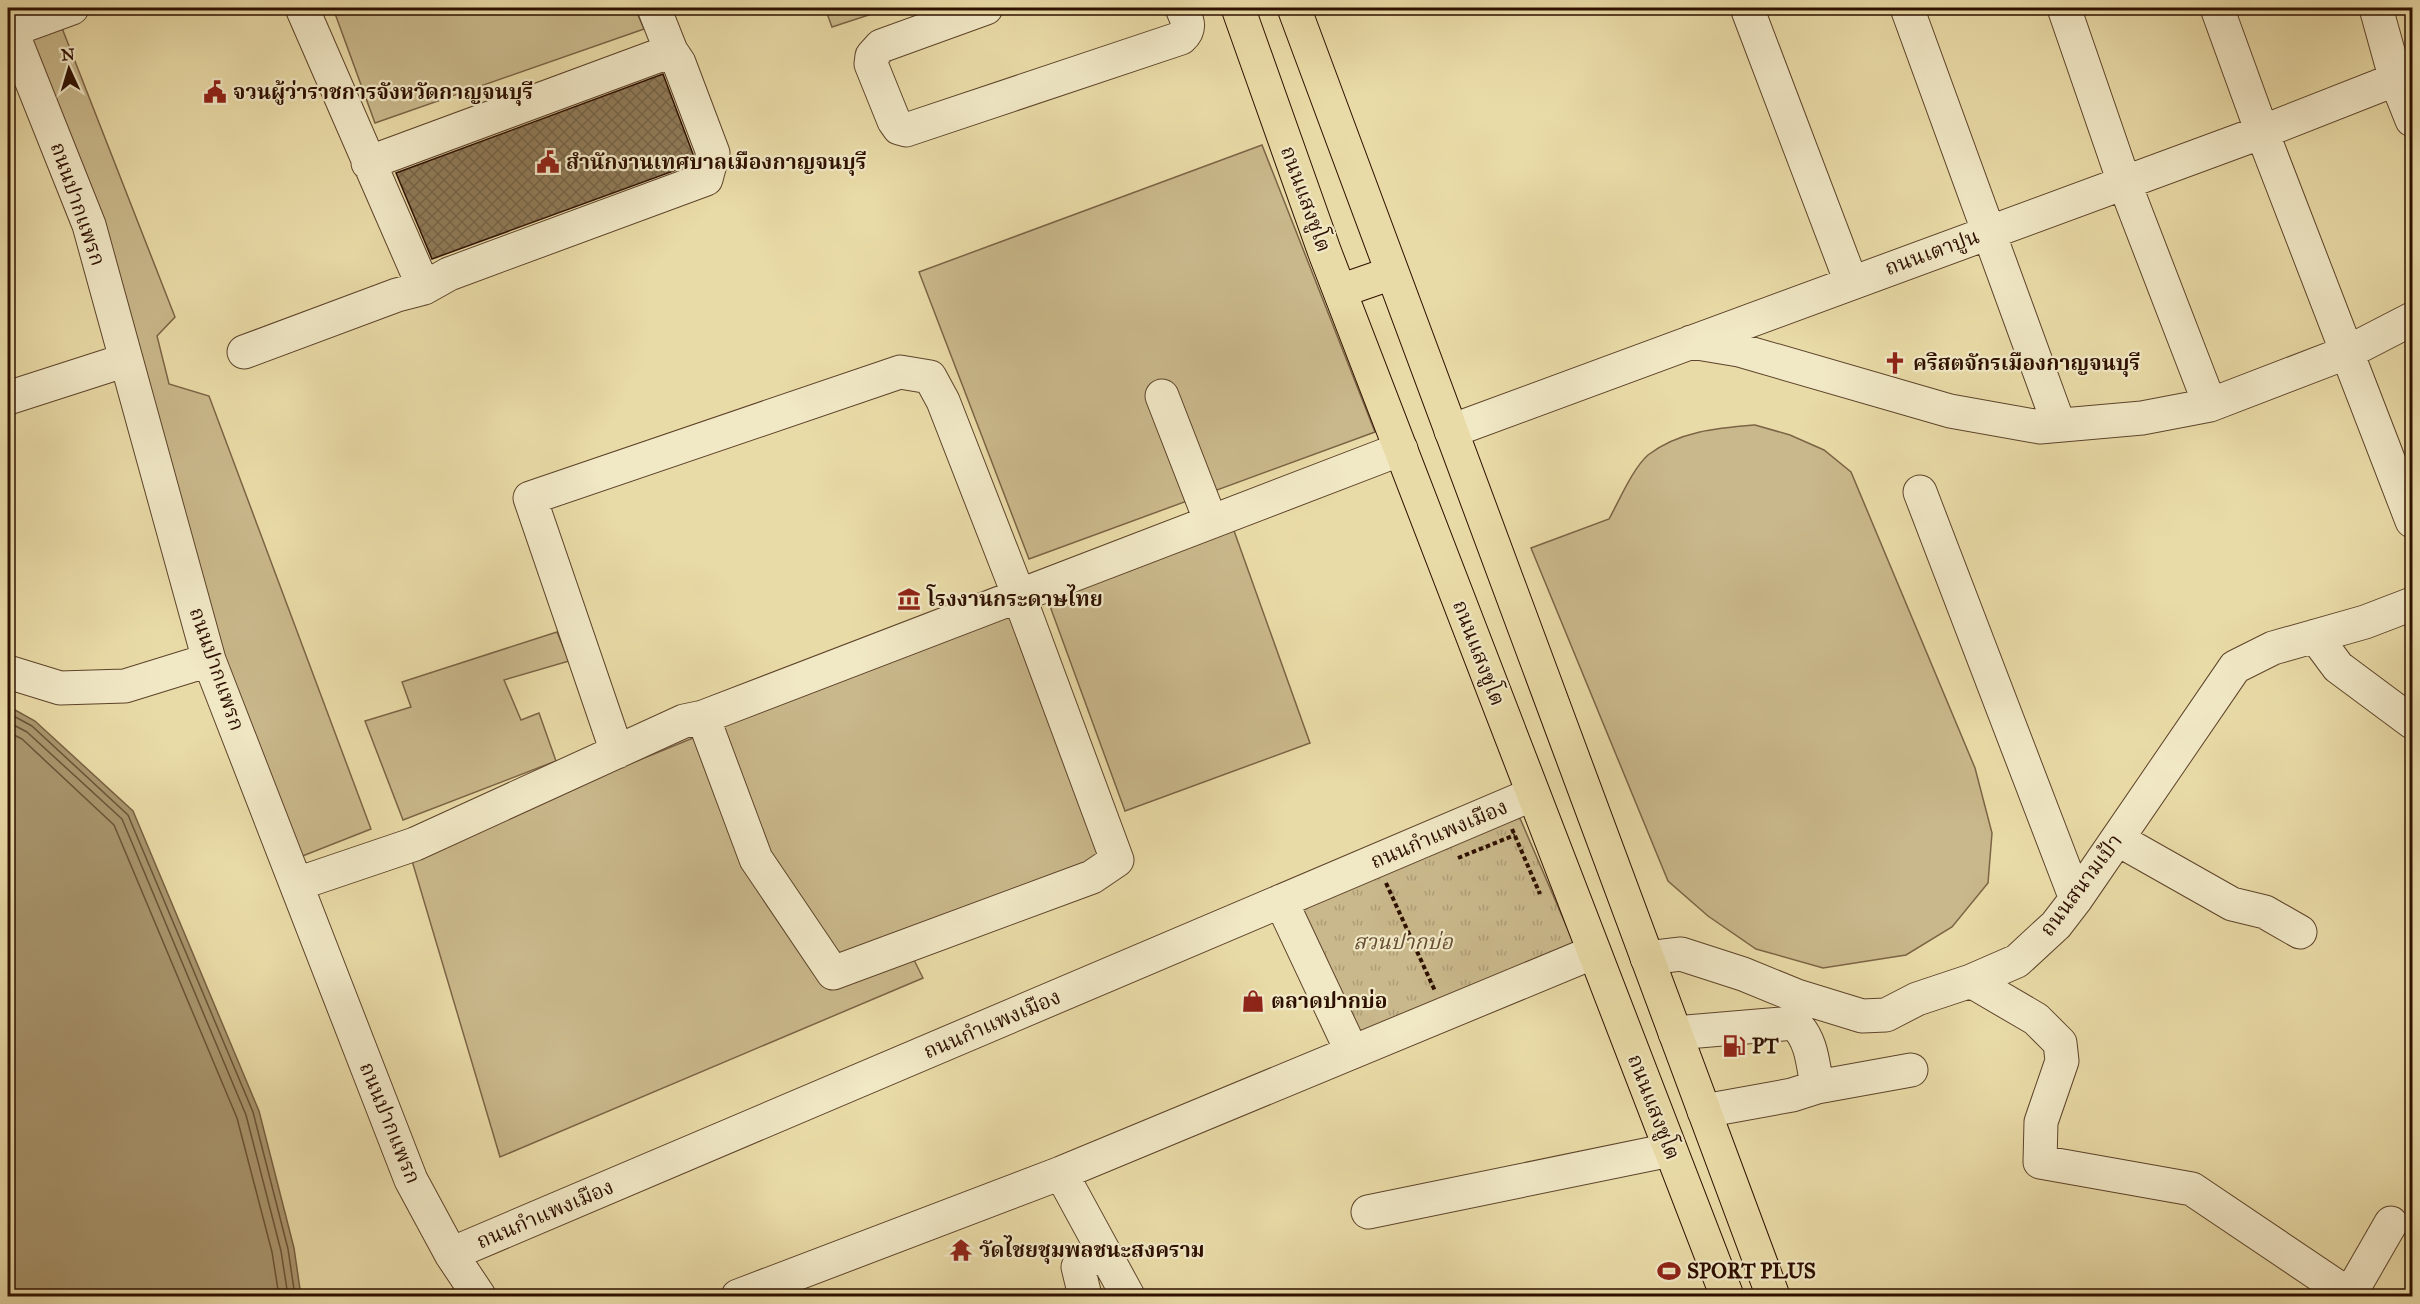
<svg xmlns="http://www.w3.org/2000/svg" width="2420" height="1304" viewBox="0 0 2420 1304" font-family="'IM FELL Great Primer','Noto Serif Thai',serif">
  <defs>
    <pattern id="park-tufts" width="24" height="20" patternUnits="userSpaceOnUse" patternTransform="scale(1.5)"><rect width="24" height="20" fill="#c9b88b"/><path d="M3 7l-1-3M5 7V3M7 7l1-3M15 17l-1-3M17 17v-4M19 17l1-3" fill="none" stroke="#ad9d76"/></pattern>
    <pattern id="building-cross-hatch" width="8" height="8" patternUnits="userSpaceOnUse" patternTransform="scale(1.5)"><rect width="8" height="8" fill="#8f7a57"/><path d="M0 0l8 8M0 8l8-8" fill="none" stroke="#756346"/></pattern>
  </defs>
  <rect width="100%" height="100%" fill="#e9dba7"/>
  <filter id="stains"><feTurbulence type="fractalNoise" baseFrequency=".00333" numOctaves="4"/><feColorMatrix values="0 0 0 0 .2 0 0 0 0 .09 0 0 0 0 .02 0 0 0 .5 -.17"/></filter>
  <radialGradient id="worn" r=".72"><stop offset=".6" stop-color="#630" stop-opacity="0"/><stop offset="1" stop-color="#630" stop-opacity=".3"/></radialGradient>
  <path fill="#c9b88b" stroke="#7c6446" stroke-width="1.5" d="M333,8H635L644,29L375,123Z
    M825,8H890L832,27Z
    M60,23L175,317L157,336L169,384L209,396L371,829L300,857L221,650L25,37Z
    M1262,145L1375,432L1029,559L919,272Z
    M1755,425L1790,435L1824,450L1851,472L1975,768L1992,833L1988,883L1952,927L1906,955L1823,968L1756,949L1708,916L1668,881L1531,548L1609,519C1619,501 1633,468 1648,455C1679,431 1718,428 1755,425Z
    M1233,528L1310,743L1125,811L1047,598Z
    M1015,606L1109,857L900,932L923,978L500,1157L410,854Z
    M557,632L569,661L504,680L521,720L539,713L556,761L403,820L365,721L411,707L402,682Z"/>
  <path fill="url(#park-tufts)" stroke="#7c6446" stroke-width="1.5" d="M1519,816L1575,946L1354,1040L1298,909Z"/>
  <path fill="#a9966e" stroke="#786042" stroke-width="1.5" d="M8,706L35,721L133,811L259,1111L294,1248L301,1296H8Z"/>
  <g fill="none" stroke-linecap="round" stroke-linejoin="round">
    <path stroke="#6c5337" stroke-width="1.5" d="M8,713L32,726L128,815L253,1112L288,1249L295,1296
      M8,722L27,732L122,819L246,1115L281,1251L288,1296
      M8,732L22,739L114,825L237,1118L272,1252L279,1296"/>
  </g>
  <path fill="url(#building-cross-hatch)" stroke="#2e1000" stroke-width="1.5" d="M663,74L693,154L690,165L432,259L396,173Z"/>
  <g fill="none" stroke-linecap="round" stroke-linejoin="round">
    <g stroke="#5d432a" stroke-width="35">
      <path id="minor" d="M302,8L424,288L449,274L706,179L713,153L679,63L671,51L368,163
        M654,8L671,51
        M986,8L881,46L872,56L871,64L894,121L899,128L906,130L1181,38C1192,28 1187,20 1182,8
        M1747,8L1851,282
        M1907,8L2059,425
        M2064,8L2124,182L2210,405
        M2217,8L2262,132L2412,521
        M2376,8L2396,80L2412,120
        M8,22L89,225L209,660L411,1180L451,1254L479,1296
        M12,30L72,8
        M1691,342L1739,350L1950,411L2040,427L2142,418L2210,405L2348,352L2412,319
        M244,352L397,295L424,288
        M1162,396L1211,522
        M8,398L126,360
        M1451,431L2262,132L2412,73
        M1920,492L2076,899
        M2315,636L2338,667L2412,722
        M8,672L60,688L125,686L209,660
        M617,752L530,498L900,372L930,377L943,401L1019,596L1117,860L1092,877L833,973L756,859L703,717
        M2117,839L2232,904L2265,912L2300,932
        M297,884L415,844L684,721L703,717L1401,449
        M1281,901L1352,1052
        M1647,958L1681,954L1743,974L1797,996L1862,1016L1886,1015L1917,999L1971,981L2017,961L2056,925L2076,899L2235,667L2273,648L2365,622L2412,604
        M1971,981L2036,1019L2060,1043L2062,1061L2041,1122L2040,1162L2192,1189L2339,1288L2347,1296
        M1675,1033L1794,1023C1812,1039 1813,1064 1817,1087L1792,1095L1704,1111
        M1817,1087L1911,1070
        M1061,1173L1128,1296
        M1368,1212L1670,1150
        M451,1254L1533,794
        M738,1296L1061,1173L1594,952
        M1085,1296L1078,1267L1103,1253
        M2349,1296L2391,1223"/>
    </g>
    <g stroke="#2e1000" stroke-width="35">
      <path id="major" d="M1238,8L1325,253L1727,1296
        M1294,8L1773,1296
        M1340,291L1392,273"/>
    </g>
    <path stroke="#2e1000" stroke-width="4" stroke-dasharray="4.5 3" stroke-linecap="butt" d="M1512,829L1540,894
      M1458,858L1515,835
      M1386,883L1435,991"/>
    <use href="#minor" stroke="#f1e8c6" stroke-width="33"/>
    <use href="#major" stroke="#e9dba7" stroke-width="33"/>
  </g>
  <defs>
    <g id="civic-bare" transform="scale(1.8)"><path d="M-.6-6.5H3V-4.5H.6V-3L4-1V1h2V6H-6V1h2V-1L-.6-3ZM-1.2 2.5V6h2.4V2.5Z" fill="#8f2418" stroke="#f1e8c6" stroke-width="2.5" paint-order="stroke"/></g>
    <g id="church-bare" transform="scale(1.8)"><path d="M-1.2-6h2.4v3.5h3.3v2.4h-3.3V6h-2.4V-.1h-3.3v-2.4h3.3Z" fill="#8f2418" stroke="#f1e8c6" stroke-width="2.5" paint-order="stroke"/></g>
    <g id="museum-bare" transform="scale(1.8)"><path d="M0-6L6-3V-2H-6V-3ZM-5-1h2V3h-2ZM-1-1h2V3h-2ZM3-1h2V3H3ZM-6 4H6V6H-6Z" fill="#8f2418" stroke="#f1e8c6" stroke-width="2.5" paint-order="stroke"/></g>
    <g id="shop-bare" transform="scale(1.8)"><path d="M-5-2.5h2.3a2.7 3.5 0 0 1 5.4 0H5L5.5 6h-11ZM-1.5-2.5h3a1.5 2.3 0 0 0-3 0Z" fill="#8f2418" stroke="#f1e8c6" stroke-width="2.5" paint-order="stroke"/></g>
    <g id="fuel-bare" transform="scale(1.8)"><path d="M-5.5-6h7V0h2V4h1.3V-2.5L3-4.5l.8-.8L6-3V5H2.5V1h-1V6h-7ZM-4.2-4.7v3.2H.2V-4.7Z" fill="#8f2418" stroke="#f1e8c6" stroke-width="2.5" paint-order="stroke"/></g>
    <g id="temple-bare" transform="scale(1.8)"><path d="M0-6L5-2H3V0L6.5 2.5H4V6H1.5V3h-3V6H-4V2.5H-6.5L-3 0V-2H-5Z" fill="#8f2418" stroke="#f1e8c6" stroke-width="2.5" paint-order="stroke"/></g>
    <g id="stadium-bare" transform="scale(1.8)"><path d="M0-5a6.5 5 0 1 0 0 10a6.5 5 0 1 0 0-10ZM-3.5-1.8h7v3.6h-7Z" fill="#8f2418" stroke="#f1e8c6" stroke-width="2.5" paint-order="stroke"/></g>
  </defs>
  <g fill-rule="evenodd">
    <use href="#civic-bare" x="215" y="92"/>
    <use href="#civic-bare" x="548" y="162"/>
    <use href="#church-bare" x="1895" y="363"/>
    <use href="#museum-bare" x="909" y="599"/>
    <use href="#shop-bare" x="1253" y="1001"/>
    <use href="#fuel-bare" x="1734" y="1046"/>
    <use href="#temple-bare" x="961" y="1250"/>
    <use href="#stadium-bare" x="1669" y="1271"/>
  </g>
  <g text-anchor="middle" stroke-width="4.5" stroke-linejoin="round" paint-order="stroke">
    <g font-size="21" font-weight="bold" fill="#2e1000" stroke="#f1e8c6" text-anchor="start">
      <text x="233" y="99">จวนผู้ว่าราชการจังหวัดกาญจนบุรี</text>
      <text x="566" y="169">สำนักงานเทศบาลเมืองกาญจนบุรี</text>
      <text x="1913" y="370">คริสตจักรเมืองกาญจนบุรี</text>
      <text x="927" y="606">โรงงานกระดาษไทย</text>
      <text x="1271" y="1008">ตลาดปากบ่อ</text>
      <text x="1752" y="1053">PT</text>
      <text x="979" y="1257">วัดไชยชุมพลชนะสงคราม</text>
      <text x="1687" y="1278">SPORT PLUS</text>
    </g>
    <g font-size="21" fill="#2e1000" stroke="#f1e8c6">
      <text transform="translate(1306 199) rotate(70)" y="7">ถนนแสงชูโต</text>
      <text transform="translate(78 204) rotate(71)" y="7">ถนนปากแพรก</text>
      <text transform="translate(1932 252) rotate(-20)" y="7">ถนนเตาปูน</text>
      <text transform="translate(1479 653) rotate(69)" y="7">ถนนแสงชูโต</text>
      <text transform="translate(217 669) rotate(71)" y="7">ถนนปากแพรก</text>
      <text transform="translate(1439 834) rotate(-23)" y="7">ถนนกำแพงเมือง</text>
      <text transform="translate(2081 885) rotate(-53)" y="7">ถนนสนามเป้า</text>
      <text transform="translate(992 1024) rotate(-23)" y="7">ถนนกำแพงเมือง</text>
      <text transform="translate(1654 1107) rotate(69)" y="7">ถนนแสงชูโต</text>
      <text transform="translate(390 1123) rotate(68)" y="7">ถนนปากแพรก</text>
      <text transform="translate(545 1214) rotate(-23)" y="7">ถนนกำแพงเมือง</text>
    </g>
    <g font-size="21" font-style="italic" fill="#644b31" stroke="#f1e8c6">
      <text x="1403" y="949">สวนปากบ่อ</text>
    </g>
  </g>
  <rect width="2420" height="1304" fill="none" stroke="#e9dba7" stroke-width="30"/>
  <rect x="9" y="9" width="2402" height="1286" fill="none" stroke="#2e1000" stroke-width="3"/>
  <rect x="15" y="15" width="2390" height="1274" fill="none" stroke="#2e1000" stroke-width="1.5"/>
  <g transform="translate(69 69) rotate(356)" stroke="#f1e8c6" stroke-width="4.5" paint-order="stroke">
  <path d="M0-4.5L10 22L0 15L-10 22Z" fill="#2e1000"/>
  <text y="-9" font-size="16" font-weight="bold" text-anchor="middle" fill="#2e1000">N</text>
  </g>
  <rect width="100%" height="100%" filter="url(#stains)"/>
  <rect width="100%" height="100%" fill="url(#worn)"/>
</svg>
